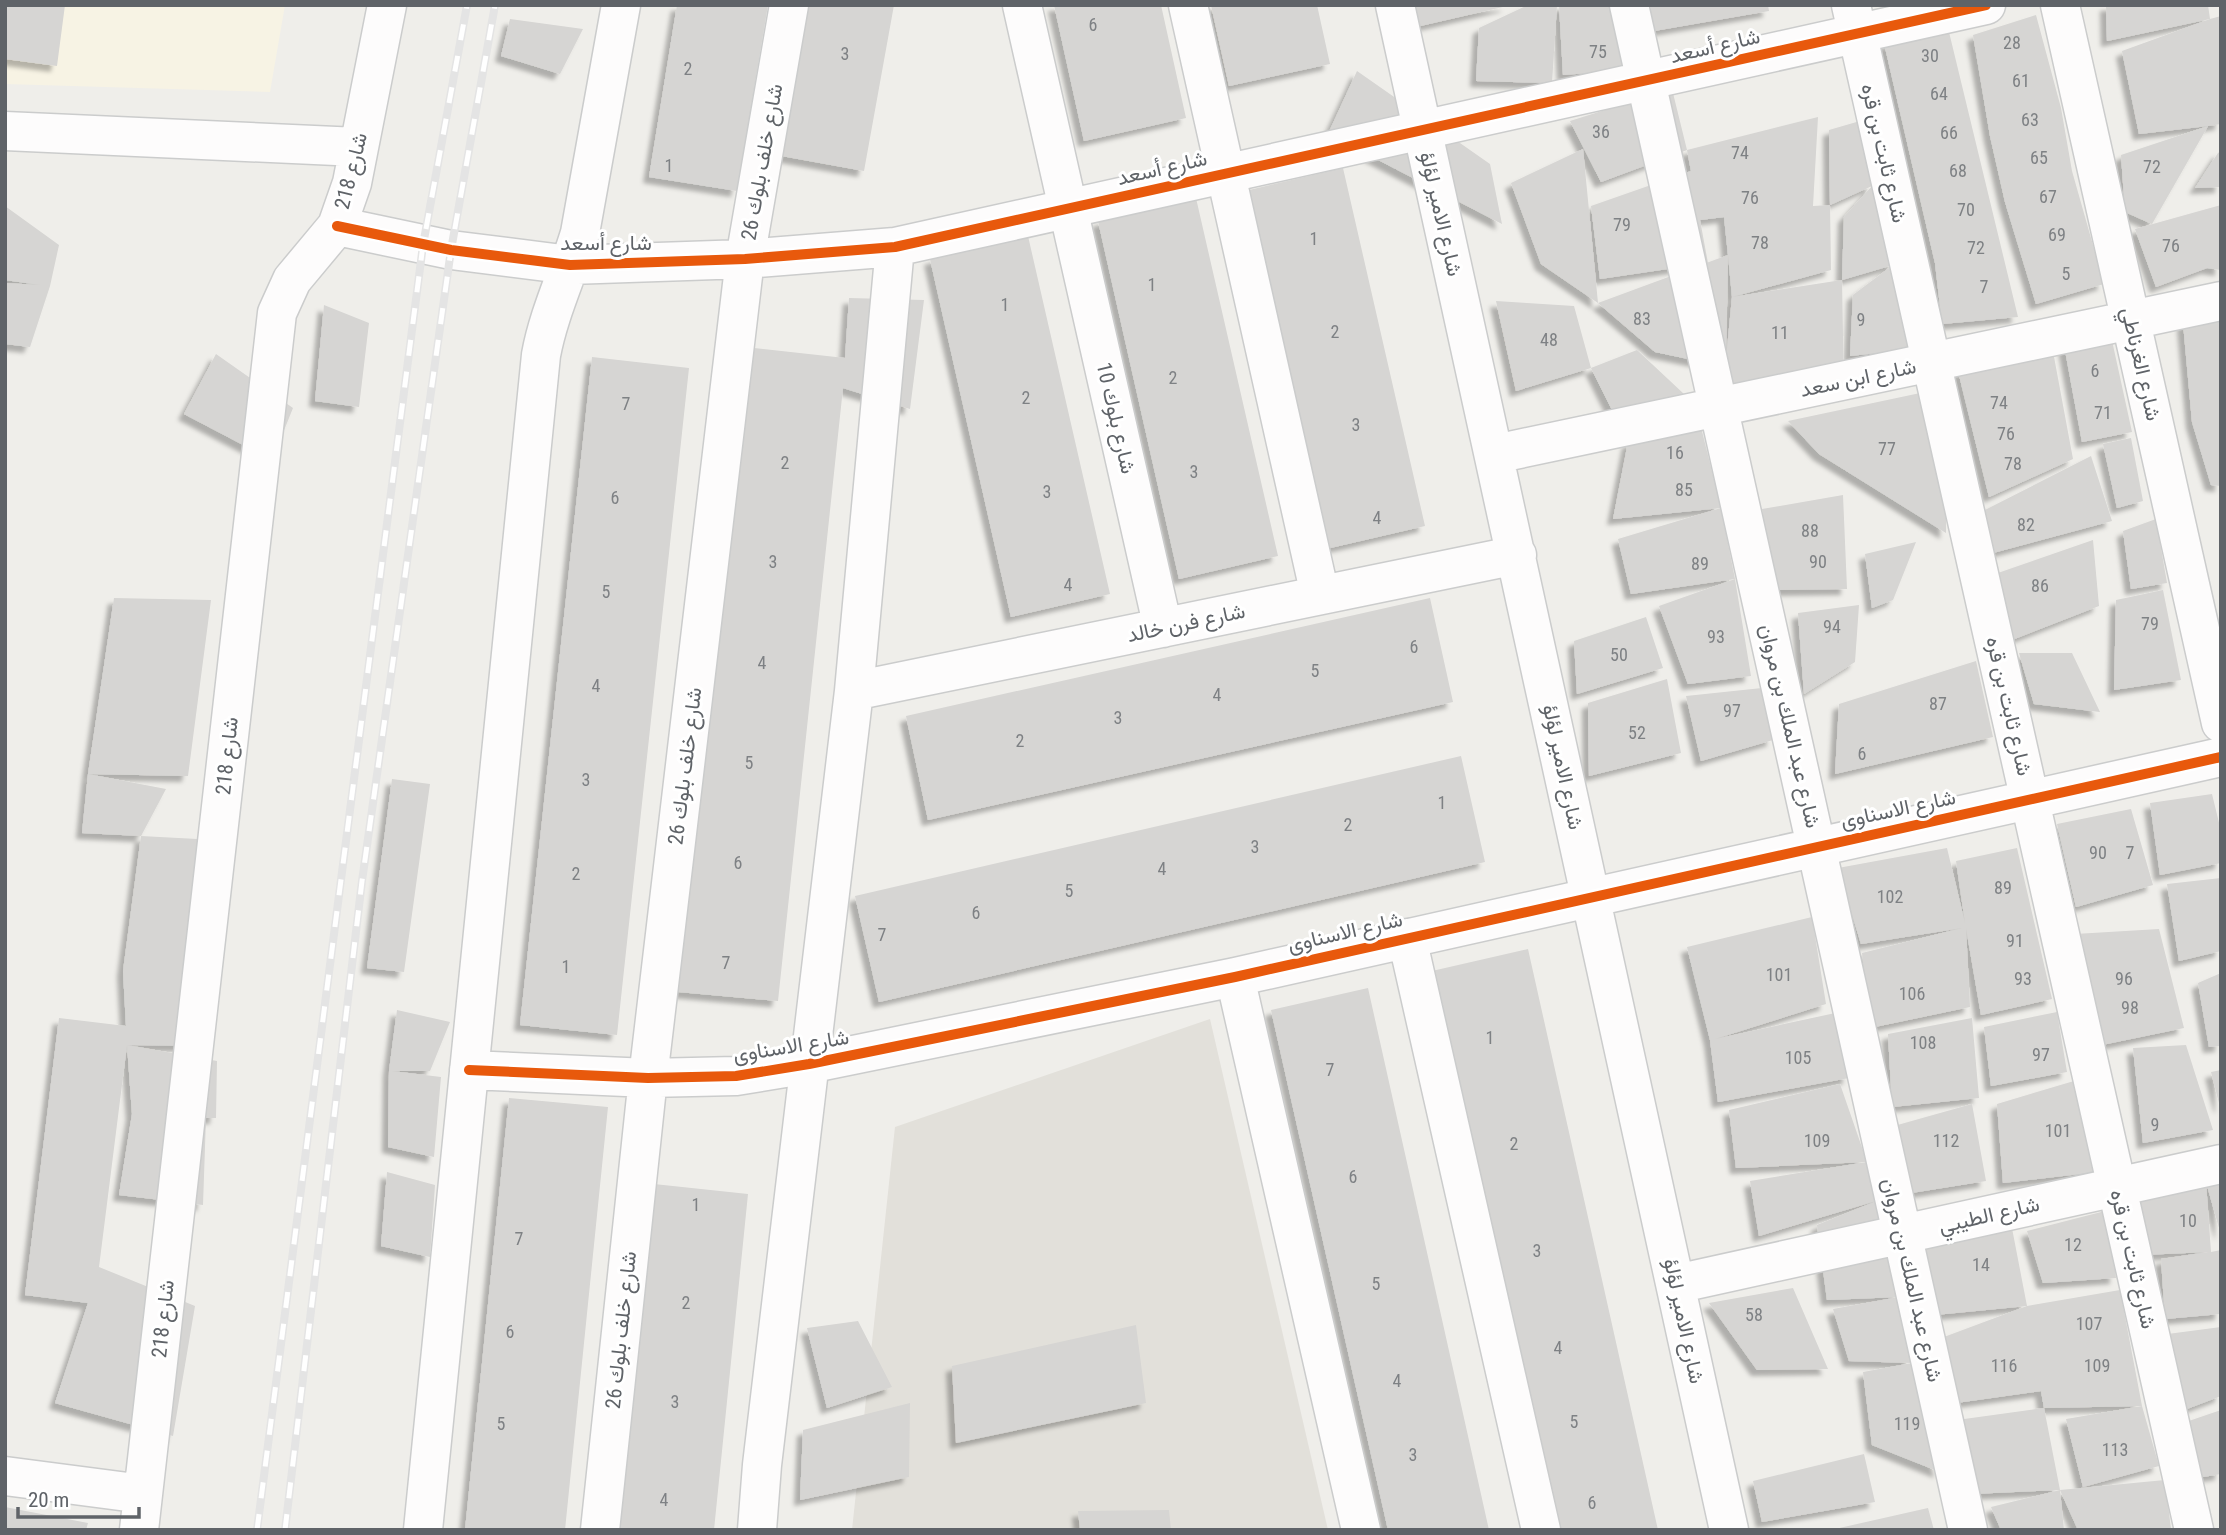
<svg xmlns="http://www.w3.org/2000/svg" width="2226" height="1535" viewBox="0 0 2226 1535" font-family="'Roboto Condensed',Vazirmatn,sans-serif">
  <defs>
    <filter id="shadow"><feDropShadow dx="-6" dy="6" stdDeviation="2" flood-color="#0004"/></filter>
  </defs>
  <rect width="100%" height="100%" fill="#efeeea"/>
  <path fill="#f7f3e4" d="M5,5H285L270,92L5,84Z"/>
  <path fill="#e2e0da" d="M1210,1019L1328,1530H852L895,1127Z"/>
  <path fill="#d6d5d3" filter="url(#shadow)" d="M5,5H65L57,66L5,59Z
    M677,5H768L737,191L649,177Z
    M803,5H894L864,171L776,155Z
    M1054,5H1161L1186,118L1084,141Z
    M1211,5H1317L1330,64L1229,86Z
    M1407,5H1507V6L1416,27Z
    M1528,5H1557L1552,83L1476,81L1479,28Z
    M1559,5H1648L1654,68L1563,75Z
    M1650,5H1768L1769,11L1654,31Z
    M2106,5H2208L2210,19L2221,16V124L2208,126L2152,224L2125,212L2121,155L2208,126L2139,134L2122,51L2210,19L2107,41Z
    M2036,15L2061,108L2072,171L2104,284L2036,304L2005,202L1990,136L1973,35Z
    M510,19L583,29L560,74L501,56Z
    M1949,32L2018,317L1942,324L1935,263L1884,43Z
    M1357,71L1490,164L1502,224L1328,134Z
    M1672,89L1687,150L1601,182L1570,121Z
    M1818,117L1813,206L1830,205L1831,270L1732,297L1728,255L1726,359L1732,297L1842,280L1844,391L1724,388L1726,367L1655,352L1598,303L1728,255L1724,217L1700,220L1708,263L1600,279L1591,206L1691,171L1687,150Z
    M1860,121L1872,186L1830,205L1829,130Z
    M1583,149L1598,303L1541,264L1511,183Z
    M2221,151V187L2195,188L2218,153Z
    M1343,168L1425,526L1326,549L1245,191Z
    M1872,186L1902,290L1913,349L1850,356L1853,295L1893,265L1842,280L1844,217Z
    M1196,198L1278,556L1179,579L1098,221Z
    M2221,205V270L2207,268L2156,287L2135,229Z
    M5,206L59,245L50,286L30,347L5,344V283L40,285L5,280Z
    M1028,236L1110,594L1011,617L930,259Z
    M849,298L924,300L910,409L843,388L778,1001L678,992L745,347L845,358Z
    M1496,301L1574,306L1591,368L1516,391Z
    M324,305L369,323L359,407L315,401Z
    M2221,310V486L2211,485L2192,422L2183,323Z
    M2111,336L2132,432L2082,442L2064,345Z
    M2052,346L2073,459L1989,497L1958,371Z
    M1637,350L1684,394L1612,410L1591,368Z
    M216,354L293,408L272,460L184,414Z
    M592,357L689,368L617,1035L520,1025Z
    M1925,392L1946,475V533L1819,454L1788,421Z
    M1700,423L1721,508L1735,579L1631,594L1618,539L1721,508L1613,519L1628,442Z
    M2131,438L2143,501L2117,508L2103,444Z
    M2091,456L2112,521L1993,553L1985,510Z
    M1843,495L1847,589L1776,590L1762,509Z
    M2156,519L2167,583L2131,589L2123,531Z
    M2093,540L2099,606L2012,640L1995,574Z
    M1916,542L1893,600L1872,608L1865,554Z
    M1735,579L1751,676L1688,684L1659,606Z
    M2163,590L2181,680L2114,690L2116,600Z
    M114,598L211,600L188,776L88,774L166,789L141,836L235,841L221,914V983L208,1046L127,1045L99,1267L195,1306L173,1436L55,1403L88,1303L25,1295L59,1018L126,1026L123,971L141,836L82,833L88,774Z
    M1430,598L1453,702L928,820L906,716Z
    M1859,605L1855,662L1804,694L1798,613Z
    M1646,617L1663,668L1577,694L1574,641Z
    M2019,653H2072L2100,712L2034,704Z
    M1976,661L1993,737L1835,774L1839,704Z
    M1667,679L1681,753L1589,776L1588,703Z
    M1762,688L1773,740L1701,761L1686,696Z
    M1461,756L1485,862L879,1002L855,896Z
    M392,779L430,784L404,972L367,968Z
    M2212,794L2221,831V863L2160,875L2150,803Z
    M2131,809L2153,885L2076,907L2057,824Z
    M1947,848L1965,923L1956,861L2017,848L2052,999L1981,1015L1966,928L1970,1007L1870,1028L1862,953L1962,928L1861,944L1838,868Z
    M2221,878V951L2179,961L2167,884Z
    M1812,917L1826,1004L1715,1039L1840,1012L1849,1078L1718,1102L1710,1040L1687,947Z
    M2159,929L2184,1028L2097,1046L2075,934Z
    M1528,949L1658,1530H1557L1432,971Z
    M2221,973V1046L2209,1047L2198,983Z
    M1368,988L1489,1530H1388L1271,1010Z
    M397,1010L450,1022L430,1071H392L441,1077L434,1157L388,1147L389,1071Z
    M2057,1012L2067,1072L1991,1086L1984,1027Z
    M1972,1018L1979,1098L1892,1107L1888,1034Z
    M127,1045L217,1061L216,1118H206L203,1205L119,1195L132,1114Z
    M2186,1045L2213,1130L2143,1143L2133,1048Z
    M2221,1070V1107H2220L2211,1072Z
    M2074,1081L2097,1172L2003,1183L1997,1104Z
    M1840,1084L1867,1162L1884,1198L1912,1363L1849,1361L1833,1309L1899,1297L1827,1300L1817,1225L1879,1200L1759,1236L1750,1181L1867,1162L1736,1168L1729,1110Z
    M509,1098L608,1107L565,1530H465Z
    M1972,1104L1986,1181L1905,1194L1894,1126Z
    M387,1172L435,1185L430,1257L381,1246Z
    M2221,1178V1235L2206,1182L2211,1252L2221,1250V1314L2165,1319L2161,1259L2208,1252L2143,1255L2135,1195Z
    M654,1184L748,1194L714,1530H619Z
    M2109,1210L2116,1278L2043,1283L2027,1231Z
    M2011,1223L2027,1306L1935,1315L1916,1250Z
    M1793,1288L1828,1369L1757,1370L1709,1303Z
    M2120,1290L2142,1406L2159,1466L2083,1487L2066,1419L2142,1406L2044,1408L2060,1490L1972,1494L1957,1420L2044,1408L2041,1391L1956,1403L1944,1337L2027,1306Z
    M858,1321L892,1387L827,1408L807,1328Z
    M1136,1325L1146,1403L956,1443L952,1366Z
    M2221,1327V1396L2179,1412L2160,1335Z
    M1912,1363L1940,1472L1872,1445L1863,1372Z
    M910,1403L909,1477L800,1500L803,1430Z
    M2221,1410V1474L2203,1477L2183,1423Z
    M1864,1454L1875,1502L1762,1522L1753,1481Z
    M2165,1480L2171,1529L2166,1530H2078L2060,1490Z
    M2060,1490L2064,1530H2001L1991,1507Z
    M5,1507L88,1523L86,1530H5Z
    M1928,1508L1934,1530H1835V1529Z
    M1169,1510L1171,1530H1080L1078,1511Z"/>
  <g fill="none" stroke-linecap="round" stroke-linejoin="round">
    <g stroke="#cbcccc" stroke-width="41">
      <path id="street" d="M1022,5L1163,628
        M1188,5L1320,595
        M1395,5L1729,1530
        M1629,5L1968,1530
        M1851,5L2194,1530
        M2060,5L2221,723
        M5,131L358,147
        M337,226L451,250L570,265L745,259L895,247L1986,5
        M1495,454L2221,301
        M854,691L1517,555
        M1407,938L1541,1530
        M1235,977L1361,1530
        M469,1070L648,1078L736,1076L809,1064L1235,977L2221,757
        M1676,1284L2221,1164
        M5,1476L143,1494
        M139,1530L277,313L292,280L337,226L352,183L387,5
        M423,1530L541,355C549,312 568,274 580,233L621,5
        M600,1530L648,1078L745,259L789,5
        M757,1530L762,1465L854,691L895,247"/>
    </g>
    <use href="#street" stroke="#fdfcfc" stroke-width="38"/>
    <g stroke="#e4e4e4" stroke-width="8">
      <path id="rail" d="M257,1530L423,245L467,5
        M285,1530L362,881L451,250L495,5"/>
    </g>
    <use href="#rail" stroke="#fff" stroke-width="5" stroke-dasharray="16" stroke-linecap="butt"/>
    <g stroke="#fff" stroke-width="15">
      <path id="cycleway" d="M337,226L451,250L570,265L745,259L895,247L1986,5
        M469,1070L648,1078L736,1076L809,1064L1235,977L2221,757"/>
    </g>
    <use href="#cycleway" stroke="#e8590c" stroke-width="10"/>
  </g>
  <g text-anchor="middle" stroke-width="6" stroke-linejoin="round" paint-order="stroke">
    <g font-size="18" fill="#7e8184">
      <text x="1093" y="31">6</text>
      <text x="2012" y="49">28</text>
      <text x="1598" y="58">75</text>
      <text x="845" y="60">3</text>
      <text x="1930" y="62">30</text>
      <text x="688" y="75">2</text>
      <text x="2021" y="87">61</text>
      <text x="1939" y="100">64</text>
      <text x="2030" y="126">63</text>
      <text x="1601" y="138">36</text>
      <text x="1949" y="139">66</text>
      <text x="1740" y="159">74</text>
      <text x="2039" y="164">65</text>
      <text x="669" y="172">1</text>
      <text x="2152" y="173">72</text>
      <text x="1958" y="177">68</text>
      <text x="2048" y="203">67</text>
      <text x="1750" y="204">76</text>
      <text x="1966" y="216">70</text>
      <text x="1622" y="231">79</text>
      <text x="2057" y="241">69</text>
      <text x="1314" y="245">1</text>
      <text x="1760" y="249">78</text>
      <text x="2171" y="252">76</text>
      <text x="1976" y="254">72</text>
      <text x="2066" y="280">5</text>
      <text x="1152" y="291">1</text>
      <text x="1984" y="293">7</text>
      <text x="1005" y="311">1</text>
      <text x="1642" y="325">83</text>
      <text x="1861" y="326">9</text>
      <text x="1335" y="338">2</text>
      <text x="1780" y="339">11</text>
      <text x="1549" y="346">48</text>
      <text x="2095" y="377">6</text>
      <text x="1173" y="384">2</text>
      <text x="1026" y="404">2</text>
      <text x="1999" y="409">74</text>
      <text x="626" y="410">7</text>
      <text x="2103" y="419">71</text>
      <text x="1356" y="431">3</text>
      <text x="2006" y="440">76</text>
      <text x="1887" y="455">77</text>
      <text x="1675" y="459">16</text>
      <text x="785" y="469">2</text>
      <text x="2013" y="470">78</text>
      <text x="1194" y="478">3</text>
      <text x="1684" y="496">85</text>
      <text x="1047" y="498">3</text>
      <text x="615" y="504">6</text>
      <text x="1377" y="524">4</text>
      <text x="2026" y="531">82</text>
      <text x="1810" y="537">88</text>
      <text x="773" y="568">3</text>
      <text x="1818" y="568">90</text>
      <text x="1700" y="570">89</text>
      <text x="1068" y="591">4</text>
      <text x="2040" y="592">86</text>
      <text x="606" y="598">5</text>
      <text x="2150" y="630">79</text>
      <text x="1832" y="633">94</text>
      <text x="1716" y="643">93</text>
      <text x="1414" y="653">6</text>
      <text x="1619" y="661">50</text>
      <text x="762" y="669">4</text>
      <text x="1315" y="677">5</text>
      <text x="596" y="692">4</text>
      <text x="1217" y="701">4</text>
      <text x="1938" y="710">87</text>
      <text x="1732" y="717">97</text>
      <text x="1118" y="724">3</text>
      <text x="1637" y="739">52</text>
      <text x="1020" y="747">2</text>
      <text x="1862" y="760">6</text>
      <text x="749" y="769">5</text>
      <text x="586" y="786">3</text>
      <text x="1442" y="809">1</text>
      <text x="1348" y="831">2</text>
      <text x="1255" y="853">3</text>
      <text x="2098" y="859">90</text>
      <text x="2130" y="859">7</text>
      <text x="738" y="869">6</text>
      <text x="1162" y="875">4</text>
      <text x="576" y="880">2</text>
      <text x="2003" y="894">89</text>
      <text x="1069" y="897">5</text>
      <text x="1890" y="903">102</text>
      <text x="976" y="919">6</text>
      <text x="882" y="941">7</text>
      <text x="2015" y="947">91</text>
      <text x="726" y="969">7</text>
      <text x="566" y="973">1</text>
      <text x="1779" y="981">101</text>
      <text x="2023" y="985">93</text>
      <text x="2124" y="985">96</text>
      <text x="1912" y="1000">106</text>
      <text x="2130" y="1014">98</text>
      <text x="1490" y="1044">1</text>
      <text x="1923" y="1049">108</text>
      <text x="2041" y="1061">97</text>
      <text x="1798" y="1064">105</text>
      <text x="1330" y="1076">7</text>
      <text x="2155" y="1131">9</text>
      <text x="2058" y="1137">101</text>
      <text x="1817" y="1147">109</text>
      <text x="1946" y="1147">112</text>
      <text x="1514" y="1150">2</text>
      <text x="1353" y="1183">6</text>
      <text x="696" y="1211">1</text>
      <text x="2188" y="1227">10</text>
      <text x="519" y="1245">7</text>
      <text x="2073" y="1251">12</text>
      <text x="1537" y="1257">3</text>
      <text x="1981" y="1271">14</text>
      <text x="1376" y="1290">5</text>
      <text x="686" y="1309">2</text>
      <text x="1754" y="1321">58</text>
      <text x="2089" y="1330">107</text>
      <text x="510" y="1338">6</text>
      <text x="1558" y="1354">4</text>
      <text x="2004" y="1372">116</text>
      <text x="2097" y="1372">109</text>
      <text x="1397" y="1387">4</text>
      <text x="675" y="1408">3</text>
      <text x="1574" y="1428">5</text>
      <text x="501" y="1430">5</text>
      <text x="1907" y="1430">119</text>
      <text x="2115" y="1456">113</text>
      <text x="1413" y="1461">3</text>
      <text x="664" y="1506">4</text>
      <text x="1592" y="1509">6</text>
    </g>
    <g font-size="21" fill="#5f6368" stroke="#fff">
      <text transform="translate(1715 46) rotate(-13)" y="7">شارع أسعد</text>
      <text transform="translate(1884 153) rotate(77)" y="7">شارع ثابت بن قره</text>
      <text transform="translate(762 162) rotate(-80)" y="7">شارع خلف بلوك 26</text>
      <text transform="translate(1162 168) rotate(-13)" y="7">شارع أسعد</text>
      <text transform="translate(351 171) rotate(-76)" y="7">شارع 218</text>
      <text transform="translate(1441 214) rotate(77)" y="7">شارع الامير لؤلؤ</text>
      <text x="606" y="250">شارع أسعد</text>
      <text transform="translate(2141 364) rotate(77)" y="7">شارع الغرناطي</text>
      <text transform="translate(1858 378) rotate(-12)" y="7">شارع ابن سعد</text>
      <text transform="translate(1116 418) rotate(77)" y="7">شارع بلوك 10</text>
      <text transform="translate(1186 623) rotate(-12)" y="7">شارع فرن خالد</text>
      <text transform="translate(2009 706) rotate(77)" y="7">شارع ثابت بن قره</text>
      <text transform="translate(1790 726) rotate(77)" y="7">شارع عبد الملك بن مروان</text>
      <text transform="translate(227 756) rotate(-84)" y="7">شارع 218</text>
      <text transform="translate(685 766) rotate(-83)" y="7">شارع خلف بلوك 26</text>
      <text transform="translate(1563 767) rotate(78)" y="7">شارع الامير لؤلؤ</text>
      <text transform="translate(1898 809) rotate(-12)" y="7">شارع الاسناوى</text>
      <text transform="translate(1345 932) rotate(-13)" y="7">شارع الاسناوى</text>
      <text transform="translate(791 1046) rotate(-9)" y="7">شارع الاسناوى</text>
      <text transform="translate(1989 1215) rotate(-13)" y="7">شارع الطيبي</text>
      <text transform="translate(2133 1259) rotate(77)" y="7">شارع ثابت بن قره</text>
      <text transform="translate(1912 1280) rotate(77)" y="7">شارع عبد الملك بن مروان</text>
      <text transform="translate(163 1319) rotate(-84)" y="7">شارع 218</text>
      <text transform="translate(1684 1321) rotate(78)" y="7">شارع الامير لؤلؤ</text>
      <text transform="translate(621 1330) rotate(-84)" y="7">شارع خلف بلوك 26</text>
    </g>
  </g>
  <rect width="2226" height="1535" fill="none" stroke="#5f6368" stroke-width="14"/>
  <path d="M18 1507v10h121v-10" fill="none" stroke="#5f6368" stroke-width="3.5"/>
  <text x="28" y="1507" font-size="21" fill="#5f6368" stroke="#ffffff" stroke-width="5" paint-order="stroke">20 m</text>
</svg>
